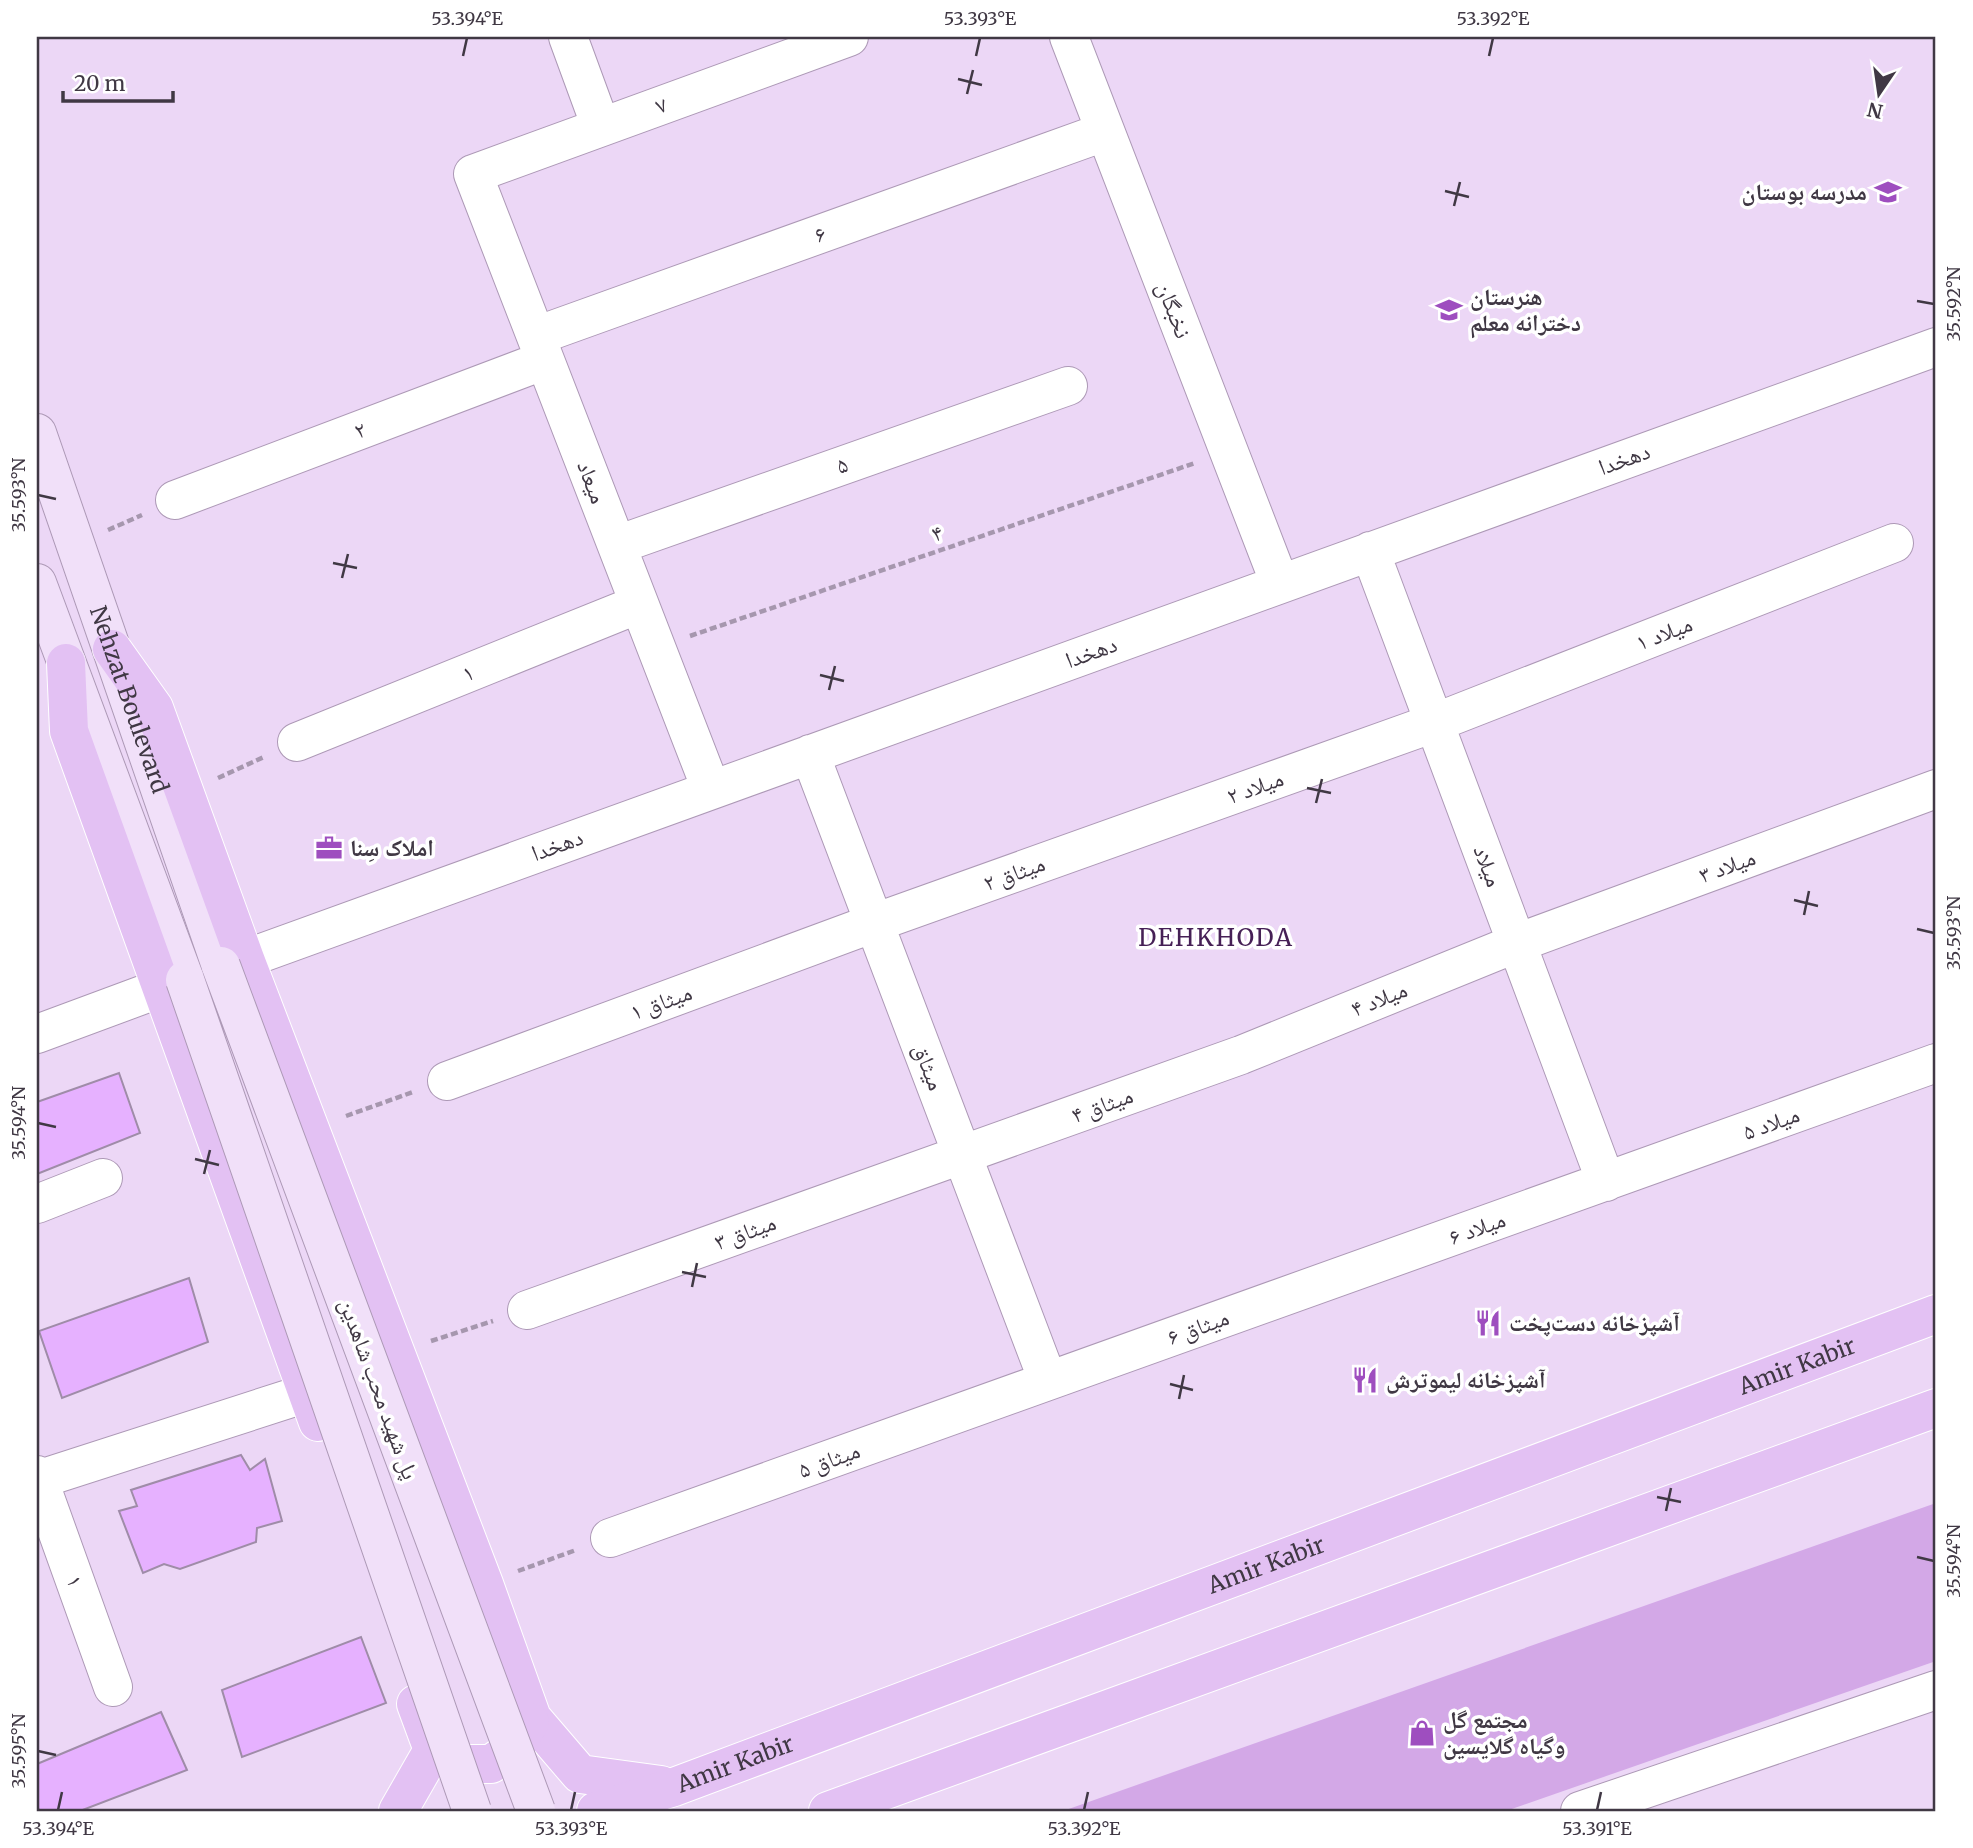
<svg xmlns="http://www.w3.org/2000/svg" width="1973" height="1848" viewBox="0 0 1973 1848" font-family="Merriweather,'Noto Naskh Arabic',serif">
  <rect width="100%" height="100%" fill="#ecd7f6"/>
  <path fill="#d3a8e7" d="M1936,1503V1661L1506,1811H1063Z"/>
  <path fill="#e6b1ff" stroke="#9f8ca8" stroke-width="2" d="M119,1073L140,1133L37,1174V1102Z
    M189,1278L208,1342L62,1398L39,1331Z
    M241,1455L250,1470L265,1459L282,1521L257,1528L256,1542L180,1569L164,1564L143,1573L119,1511L137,1506L131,1490Z
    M361,1637L386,1703L242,1757L222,1690Z
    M161,1712L187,1770L80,1811H39L37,1804V1764Z"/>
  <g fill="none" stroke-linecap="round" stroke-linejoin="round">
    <g stroke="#ad99b6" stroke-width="40">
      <path id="minor" d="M568,37L601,127
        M1069,37L1280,584
        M536,336L1104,132
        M175,500L545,360
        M617,545L1068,386
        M1370,551L1606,1182
        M297,742L639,604
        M810,754L1048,1381
        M711,789L473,174L849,37
        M245,959L1936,347
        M37,1034L161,988
        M447,1081L874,923L1434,723L1894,543
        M37,1204L103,1178
        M527,1310L1241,1055L1517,943L1936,789
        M37,1475L113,1687
        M37,1480L307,1393
        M610,1538L1936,1063
        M1580,1811L1936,1690"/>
    </g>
    <g stroke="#ad99b6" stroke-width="40">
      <g id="secondary">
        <path id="s1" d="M37,433L221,966"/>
        <path d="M37,583L185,980"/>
      </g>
    </g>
    <g stroke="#fff" stroke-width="40">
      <g id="primary">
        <path d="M112,649L154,708L245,959L484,1584L532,1718L580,1774L661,1785"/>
        <path d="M66,663L69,731L318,1422"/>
        <path d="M433,1750L464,1764H491L514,1748L530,1722"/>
        <path d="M398,1811L433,1750L416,1704"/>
        <path id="s2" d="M596,1811L674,1787L1936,1314"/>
        <path d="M828,1811L1936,1408"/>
      </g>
    </g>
    <path stroke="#a697ae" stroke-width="4.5" stroke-dasharray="7 3.5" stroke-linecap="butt" d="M108,530L142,515
      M690,636L1195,463
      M218,778L264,757
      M346,1116L413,1092
      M431,1341L493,1321
      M518,1571L576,1550"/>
    <use href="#minor" stroke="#fff" stroke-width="38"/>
    <use href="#secondary" stroke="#f1e0f9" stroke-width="38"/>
    <use href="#primary" stroke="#e3c1f3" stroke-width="38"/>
    <g stroke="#ad99b6" stroke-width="40" stroke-linecap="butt">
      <path id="secondary-bridge" d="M221,966L536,1811
        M185,980L472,1811"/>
    </g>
    <use href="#secondary-bridge" stroke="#f1e0f9" stroke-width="38"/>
  </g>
  <path fill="none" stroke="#403844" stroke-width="2.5" d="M463,56L467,38M976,56L980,38M1489,56L1493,38M958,79L982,85M967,94L973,70M1445,191L1469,197M1454,206L1460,182M1917,301L1934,304M38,495L56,499M333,563L357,568M342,578L348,554M820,675L844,681M829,690L835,666M1307,788L1331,793M1316,803L1322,779M1794,900L1818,906M1804,915L1809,891M1917,929L1934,933M38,1123L56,1127M195,1159L219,1165M204,1174L210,1150M682,1272L706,1277M692,1287L697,1263M1170,1384L1193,1390M1179,1399L1184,1375M1657,1497L1681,1502M1666,1511L1671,1488M1917,1557L1934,1561M38,1751L56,1755M58,1810L62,1792M571,1810L575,1792M1084,1810L1088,1792M1597,1810L1601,1792"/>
  <defs>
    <g id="school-bare" transform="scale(2.1)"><path d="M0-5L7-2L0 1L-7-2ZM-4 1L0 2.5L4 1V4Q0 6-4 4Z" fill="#9e4ebf" stroke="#fff" stroke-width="2.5" paint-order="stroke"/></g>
    <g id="office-bare" transform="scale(2.1)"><path d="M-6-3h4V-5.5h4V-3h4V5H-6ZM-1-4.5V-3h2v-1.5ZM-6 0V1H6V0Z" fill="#9e4ebf" stroke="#fff" stroke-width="2.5" paint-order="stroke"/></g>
    <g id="restaurant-bare" transform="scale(2.1)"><path d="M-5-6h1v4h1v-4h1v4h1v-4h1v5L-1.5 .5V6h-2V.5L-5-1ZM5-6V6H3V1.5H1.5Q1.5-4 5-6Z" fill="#9e4ebf" stroke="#fff" stroke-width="2.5" paint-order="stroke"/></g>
    <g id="shop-bare" transform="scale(2.1)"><path d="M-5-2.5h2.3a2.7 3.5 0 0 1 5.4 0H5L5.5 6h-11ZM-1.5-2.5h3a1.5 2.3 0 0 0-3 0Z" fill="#9e4ebf" stroke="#fff" stroke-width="2.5" paint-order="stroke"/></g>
  </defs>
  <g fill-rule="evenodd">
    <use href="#school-bare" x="1888" y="192"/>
    <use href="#school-bare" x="1449" y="310"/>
    <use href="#office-bare" x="329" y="848"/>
    <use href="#restaurant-bare" x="1488" y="1323"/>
    <use href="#restaurant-bare" x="1365" y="1380"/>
    <use href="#shop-bare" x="1422" y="1733"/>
  </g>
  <g text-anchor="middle" stroke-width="7" stroke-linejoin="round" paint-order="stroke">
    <g font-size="23" fill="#403844" stroke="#fff">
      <text transform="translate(661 105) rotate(-20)" y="8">۷</text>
      <text transform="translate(820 234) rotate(-20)" y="8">۶</text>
      <text transform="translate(1174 310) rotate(69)" y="8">نخبگان</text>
      <text transform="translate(360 430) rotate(-21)" y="8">۲</text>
      <text transform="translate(1624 459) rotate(-20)" y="8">دهخدا</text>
      <text transform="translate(842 465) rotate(-19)" y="8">۵</text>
      <text transform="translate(592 482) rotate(69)" y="8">میعاد</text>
      <text transform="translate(937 533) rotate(-19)" y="8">۴</text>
      <text transform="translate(1664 633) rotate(-21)" y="8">میلاد ۱</text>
      <text transform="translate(1091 652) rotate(-20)" y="8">دهخدا</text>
      <text transform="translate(468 673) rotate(-22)" y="8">۱</text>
      <text dy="8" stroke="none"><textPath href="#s1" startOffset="282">Nehzat Boulevard</textPath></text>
      <text transform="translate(1255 787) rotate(-20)" y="8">میلاد ۲</text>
      <text transform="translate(557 845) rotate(-20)" y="8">دهخدا</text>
      <text transform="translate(1488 866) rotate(69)" y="8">میلاد</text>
      <text transform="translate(1727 866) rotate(-20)" y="8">میلاد ۳</text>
      <text transform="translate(1014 873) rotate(-20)" y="8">میثاق ۲</text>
      <text transform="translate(1379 999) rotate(-22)" y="8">میلاد ۴</text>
      <text transform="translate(661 1002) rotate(-20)" y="8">میثاق ۱</text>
      <text transform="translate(929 1067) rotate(69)" y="8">میثاق</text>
      <text transform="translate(1102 1105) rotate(-20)" y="8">میثاق ۴</text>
      <text transform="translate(1771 1123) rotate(-20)" y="8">میلاد ۵</text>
      <text transform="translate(1477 1228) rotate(-20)" y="8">میلاد ۶</text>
      <text transform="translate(745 1232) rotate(-20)" y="8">میثاق ۳</text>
      <text transform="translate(1198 1327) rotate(-20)" y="8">میثاق ۶</text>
      <text dy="8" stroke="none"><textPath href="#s2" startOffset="1281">Amir Kabir</textPath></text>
      <text transform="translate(379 1389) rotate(70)" y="8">پل شهید محب شاهدین</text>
      <text transform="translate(829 1460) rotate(-20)" y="8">میثاق ۵</text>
      <text dy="8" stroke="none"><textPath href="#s2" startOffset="714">Amir Kabir</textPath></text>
      <text transform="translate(75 1581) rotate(70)" y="8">۱</text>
      <text dy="8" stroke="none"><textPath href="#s2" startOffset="147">Amir Kabir</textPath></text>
    </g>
    <g font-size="23" font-weight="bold" fill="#403844" stroke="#fff" text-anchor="start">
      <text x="1867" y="200" text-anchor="end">مدرسه بوستان</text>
      <text x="1470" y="305">هنرستان<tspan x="1470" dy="26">دخترانه معلم</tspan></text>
      <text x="350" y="856">املاک سِنا</text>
      <text x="1509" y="1331">آشپزخانه دست‌پخت</text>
      <text x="1386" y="1388">آشپزخانه لیموترش</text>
      <text x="1443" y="1728">مجتمع گل<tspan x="1443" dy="26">وگیاه گلایسین</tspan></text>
    </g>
    <g font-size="24" letter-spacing="2" fill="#462056" stroke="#fff">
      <text x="1216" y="946">DEHKHODA</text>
    </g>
  </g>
  <rect width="1973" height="1848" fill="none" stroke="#ffffff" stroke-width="77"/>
  <g transform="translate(1879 94) rotate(193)" stroke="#ffffff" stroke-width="5" paint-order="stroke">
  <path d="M0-5L12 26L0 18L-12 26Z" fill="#403844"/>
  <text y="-10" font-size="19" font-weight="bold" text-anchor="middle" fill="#403844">N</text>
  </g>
  <path d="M63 91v10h110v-10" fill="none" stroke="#403844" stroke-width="3.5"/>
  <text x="74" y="91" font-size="21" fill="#403844" stroke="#ffffff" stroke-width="5" paint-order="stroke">20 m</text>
  <rect x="38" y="38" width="1896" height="1772" fill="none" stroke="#403844" stroke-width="2.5"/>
  <g font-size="18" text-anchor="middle" fill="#403844">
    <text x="467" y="25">53.394°E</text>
    <text x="980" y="25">53.393°E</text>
    <text x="1493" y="25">53.392°E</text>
    <text transform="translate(1954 304) rotate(-90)" y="6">35.592°N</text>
    <text transform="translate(19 495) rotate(-90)" y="6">35.593°N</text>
    <text transform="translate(1954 933) rotate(-90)" y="6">35.593°N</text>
    <text transform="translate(19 1123) rotate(-90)" y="6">35.594°N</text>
    <text transform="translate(1954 1561) rotate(-90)" y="6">35.594°N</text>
    <text transform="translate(19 1751) rotate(-90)" y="6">35.595°N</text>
    <text x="58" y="1835">53.394°E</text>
    <text x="571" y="1835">53.393°E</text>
    <text x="1084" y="1835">53.392°E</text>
    <text x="1597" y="1835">53.391°E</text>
  </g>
</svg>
